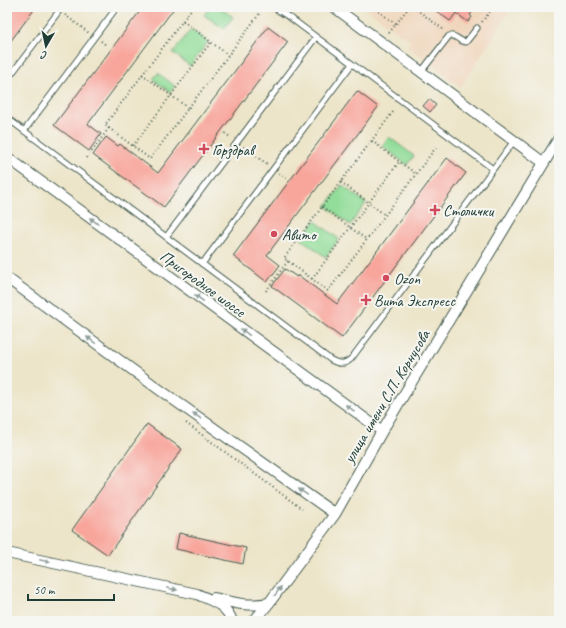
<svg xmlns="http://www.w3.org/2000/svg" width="566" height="628" viewBox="0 0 566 628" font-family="Caveat,sans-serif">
  <rect width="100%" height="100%" fill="#f6f6f2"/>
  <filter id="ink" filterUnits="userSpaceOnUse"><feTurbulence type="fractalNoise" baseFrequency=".025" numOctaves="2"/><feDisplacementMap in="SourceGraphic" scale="8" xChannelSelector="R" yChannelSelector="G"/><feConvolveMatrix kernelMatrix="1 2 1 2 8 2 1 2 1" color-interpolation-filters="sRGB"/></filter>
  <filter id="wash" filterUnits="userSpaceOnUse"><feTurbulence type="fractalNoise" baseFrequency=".012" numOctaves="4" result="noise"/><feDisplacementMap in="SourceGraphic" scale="16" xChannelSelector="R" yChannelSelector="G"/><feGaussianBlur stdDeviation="0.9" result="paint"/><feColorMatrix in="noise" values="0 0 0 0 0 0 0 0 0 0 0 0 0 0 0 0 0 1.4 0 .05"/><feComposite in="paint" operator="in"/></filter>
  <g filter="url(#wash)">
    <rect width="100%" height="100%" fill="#ede5c9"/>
    <path fill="#f0d6bc" d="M364,7H512L461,87L407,46L410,41Z"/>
    <path fill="#92dd99" stroke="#588d66" d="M210,7H219L233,17L224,29L204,15Z
      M191,29L208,42L190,66L173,53Z
      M158,73L175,86L170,92L153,79Z
      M389,137L414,156L407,165L382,146Z
      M342,185L366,203L350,225L326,206Z
      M315,221L339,239L326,257L301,239Z"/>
    <g id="blocks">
      <path fill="#f8a59b" d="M7,7H36L7,46Z
        M143,7H175L88,124L101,134L89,151L54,125Z
        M431,7H476L470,15L472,17L468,22L456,13L450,21Z
        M268,27L288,42L164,207L93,155L106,137L118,146L120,144L158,173Z
        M357,91L378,107L267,255L280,265L267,282L233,256Z
        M429,99L436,105L430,112L423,106Z
        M447,158L466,173L342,338L272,286L285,269L297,277L298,275L337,304Z
        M147,424L182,449L108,555L72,530Z
        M179,533L246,548L243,564L176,549Z"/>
    </g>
  </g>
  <g filter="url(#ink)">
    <use href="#blocks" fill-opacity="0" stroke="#3e564a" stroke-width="1"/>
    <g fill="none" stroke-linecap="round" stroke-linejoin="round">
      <g stroke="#3e564a" stroke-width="7">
        <path id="service" d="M273,7L292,19L493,169
          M421,72L449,36C456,34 459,42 466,42L477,28
          M7,80L62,7
          M7,118L331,360C339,364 344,365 351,359L514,141
          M24,131L117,7
          M166,237L316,37
          M202,264L352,64"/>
      </g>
      <g stroke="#3e564a" stroke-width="12">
        <path id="minor" d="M334,7L544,163
          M7,157L382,431
          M7,278L160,390L335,514
          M7,553L197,594C212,601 226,604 232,621
          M214,598C234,603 249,607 269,603
          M254,621L269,603L335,514L382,431L559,138"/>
      </g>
      <path stroke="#3e564a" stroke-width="2" stroke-dasharray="1 3" stroke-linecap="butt" d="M193,7L105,125L150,159L260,13
        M372,7L396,24
        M413,7L444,30
        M65,15L89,33
        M183,21L228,55
        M482,22L493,7
        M389,33L409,7
        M101,41L107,46
        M142,74L188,108
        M393,112L284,258L328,291L437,146
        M225,133L230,137
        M372,141L416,174
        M133,146L211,42
        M243,147L267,164
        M87,158L109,128
        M279,173L286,178
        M341,182L385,215
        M322,207L366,239
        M312,279L399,162
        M266,291L288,261
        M186,423L302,509"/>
      <use href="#service" stroke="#fff" stroke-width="5"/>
      <use href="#minor" stroke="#fff" stroke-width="10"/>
    </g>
    <defs><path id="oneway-solid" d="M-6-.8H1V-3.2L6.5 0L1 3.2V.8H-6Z"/></defs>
    <g fill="#8f9e9a">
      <use href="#oneway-solid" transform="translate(94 221) rotate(-144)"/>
      <use href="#oneway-solid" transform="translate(199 298) rotate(-144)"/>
      <use href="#oneway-solid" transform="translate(245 332) rotate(-144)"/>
      <use href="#oneway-solid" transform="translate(91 340) rotate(-144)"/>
      <use href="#oneway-solid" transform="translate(350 408) rotate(-144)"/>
      <use href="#oneway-solid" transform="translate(197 416) rotate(-145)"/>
      <use href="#oneway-solid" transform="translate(303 492) rotate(-145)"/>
      <use href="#oneway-solid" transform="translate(45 561) rotate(12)"/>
      <use href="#oneway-solid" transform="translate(172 589) rotate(12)"/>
      <use href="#oneway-solid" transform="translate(278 591) rotate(-54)"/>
    </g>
  </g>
  <g fill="#d1495b" stroke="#f6f6f2" stroke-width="1.5">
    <path d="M202 143h4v4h4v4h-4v4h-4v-4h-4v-4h4z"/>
    <path d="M433 204h4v4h4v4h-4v4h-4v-4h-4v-4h4z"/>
    <circle cx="274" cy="234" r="4"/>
    <circle cx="386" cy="278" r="4"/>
    <path d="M364 294h4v4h4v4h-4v4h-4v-4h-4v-4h4z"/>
  </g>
  <g text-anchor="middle" stroke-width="4" stroke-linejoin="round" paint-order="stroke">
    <g font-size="16" fill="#1f3d34" stroke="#f6f6f2" text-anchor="start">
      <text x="212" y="155">Горздрав</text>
      <text x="443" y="216">Столички</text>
      <text x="282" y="240">Авито</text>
      <text x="394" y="284">Ozon</text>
      <text x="374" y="306">Вита Экспресс</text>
    </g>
    <g font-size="16" fill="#1f3d34" stroke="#f6f6f2">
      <text transform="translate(203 283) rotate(36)" y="6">Пригородное шоссе</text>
      <text transform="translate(386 396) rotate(-59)" y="6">улица имени С.П. Корнусова</text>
    </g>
  </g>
  <rect width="566" height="628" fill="none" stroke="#f6f6f2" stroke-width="24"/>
  <g transform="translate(46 46) rotate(189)" stroke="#f6f6f2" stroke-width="3" paint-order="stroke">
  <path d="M0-3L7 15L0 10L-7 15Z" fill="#1f3d34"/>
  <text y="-6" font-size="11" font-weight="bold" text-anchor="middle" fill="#1f3d34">С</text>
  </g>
  <path d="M28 594v6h86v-6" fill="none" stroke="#1f3d34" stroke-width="2"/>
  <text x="34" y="594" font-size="12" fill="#1f3d34" stroke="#f6f6f2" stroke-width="3" paint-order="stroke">50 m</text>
</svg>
